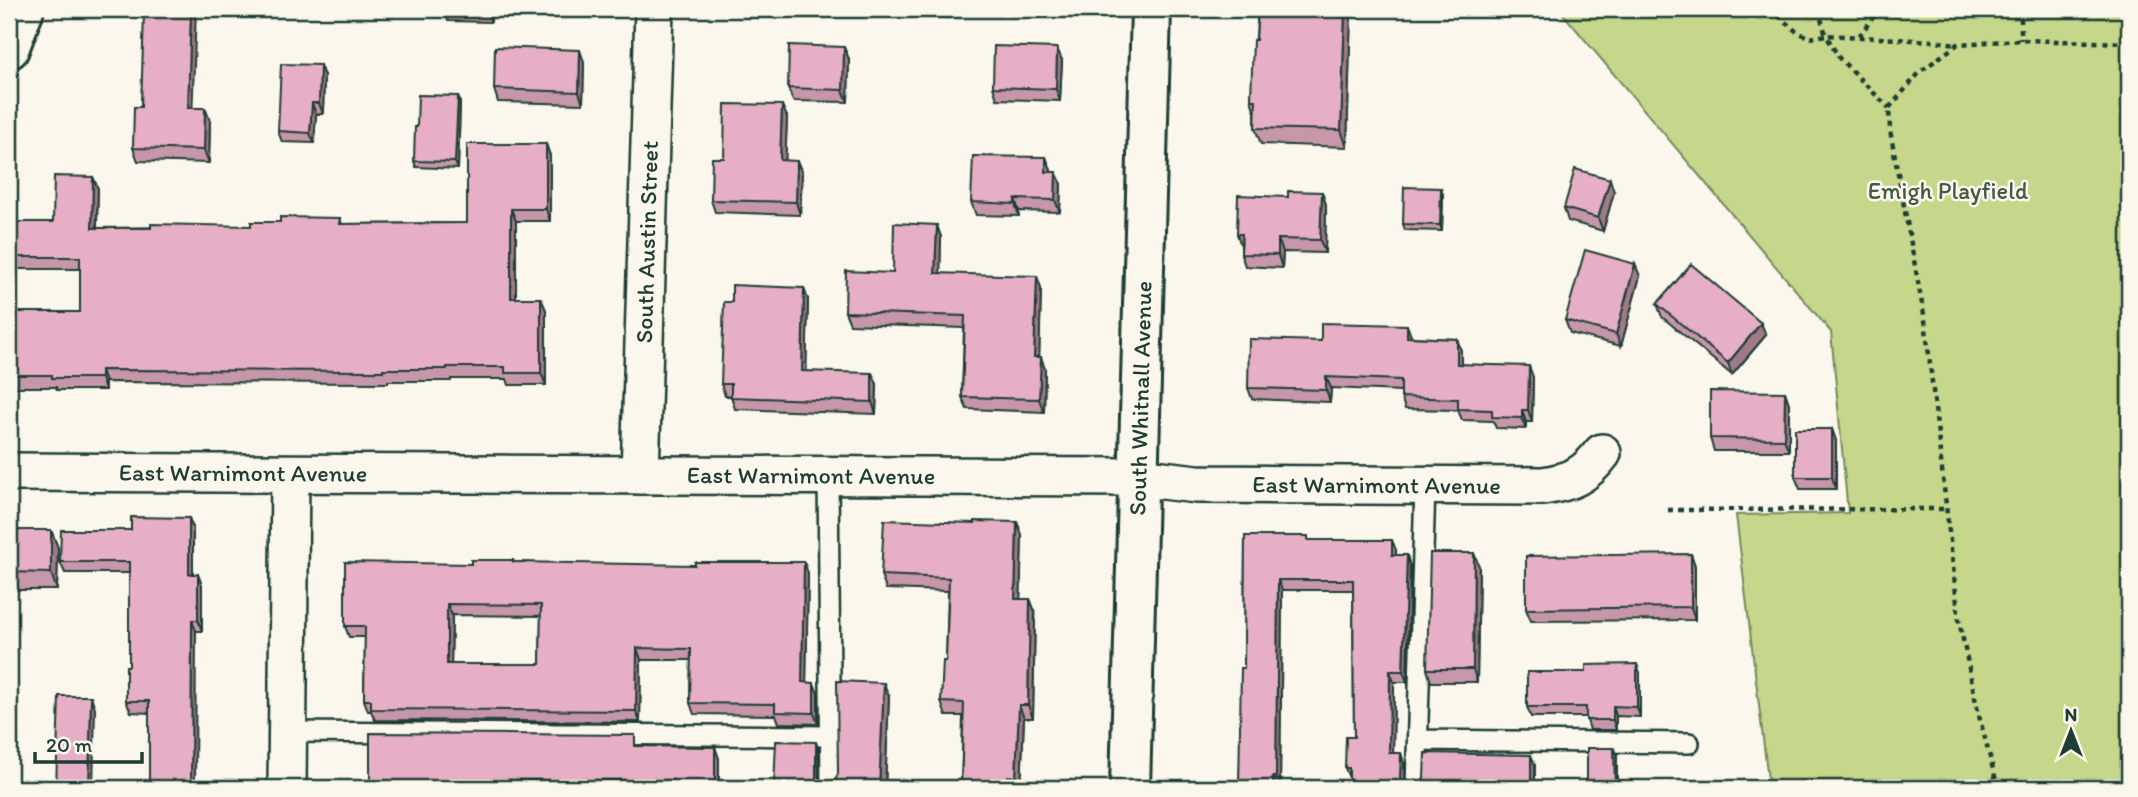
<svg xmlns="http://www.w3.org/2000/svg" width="2138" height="797" viewBox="0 0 2138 797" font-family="Itim,sans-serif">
  <rect width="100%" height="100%" fill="#fbf7ec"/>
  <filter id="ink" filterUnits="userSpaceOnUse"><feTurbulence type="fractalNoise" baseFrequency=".0143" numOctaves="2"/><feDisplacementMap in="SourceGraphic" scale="14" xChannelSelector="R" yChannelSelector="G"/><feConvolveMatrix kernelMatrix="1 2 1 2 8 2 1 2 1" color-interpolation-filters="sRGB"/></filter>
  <g filter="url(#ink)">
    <path fill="#c6d68a" stroke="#728a5f" stroke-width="2" d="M1559,9H2129V788H1769L1736,515L1848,513L1831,332Z"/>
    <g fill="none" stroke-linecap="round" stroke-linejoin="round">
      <g stroke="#1f3d34" stroke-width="24">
        <path id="service" d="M828,476L831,788
          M288,732L831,736
          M1418,740L1689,743
          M1416,788L1425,486"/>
      </g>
      <g stroke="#1f3d34" stroke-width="42">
        <g id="minor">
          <path id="s1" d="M9,472L1137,477L1197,484L1543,486C1570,482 1585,476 1602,453"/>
          <path id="s2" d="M640,475L654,9"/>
          <path d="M287,788L290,474"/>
        </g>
      </g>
      <g stroke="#1f3d34" stroke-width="44">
        <g id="tertiary">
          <path d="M9,49L24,9"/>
          <path id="s3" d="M1130,788L1151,9"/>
        </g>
      </g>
      <path stroke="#1f3d34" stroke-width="4.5" stroke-dasharray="5 5" stroke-linecap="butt" d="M1770,9L1796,31L1810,38L1826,35L1839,58L1889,108
        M1818,9L1826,35L1932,41L1957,44
        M2021,18V40
        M1859,36L1875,15
        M1668,510L1947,509
        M1998,788L1978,712L1959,620L1925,320L1890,130L1889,108L1921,71L1958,44L2021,40L2129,43"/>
      <use href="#service" stroke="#fbf7ec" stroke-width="19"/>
      <use href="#minor" stroke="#fbf7ec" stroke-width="37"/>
      <use href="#tertiary" stroke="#fbf7ec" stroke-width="38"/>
    </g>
    <path fill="#c696a9" stroke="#1f3d34" stroke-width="2" fill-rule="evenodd" d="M444,9H491V22L448,21Z
      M862,9H949V18L913,16L912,13L862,11Z
      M1258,9H1351L1347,147L1261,144L1255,128V112L1251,100Z
      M147,14L193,108H205L210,121L209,163L138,161L133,148L141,107Z
      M849,59L848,102L793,101L788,88Z
      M1062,60L1060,101L997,99L993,87Z
      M584,62L583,104L498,102L494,89Z
      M324,76L323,114H316L314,143L282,142L278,131Z
      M460,102L458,169L416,167L414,161Z
      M787,117L785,161H797L802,173L800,215L715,212L711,200L724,158Z
      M546,144L550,156V221H516V298L546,310V385H509L507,379H451V381H388V383L105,382V390H57L56,387H9V312H80V269H9V222H53L93,177L98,189L97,228L251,226L280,222L340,218L342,224L467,223Z
      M1046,157L1051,172L1061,184L1060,212L1019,211V216L976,215L971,202Z
      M1322,192L1326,205L1325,253L1283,252L1282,268L1245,266L1241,254V246L1237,234L1288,197Z
      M1614,192L1603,231L1568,221L1564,208Z
      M1443,195L1442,231L1405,230L1403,224Z
      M941,237L940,273L1041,288L1039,357H1041L1045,370L1044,412L967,409L962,397L964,328L850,324L845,312L893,273Z
      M1640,276L1621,346L1570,333L1565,320Z
      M808,300L806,371L877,384L876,414L735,409L731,396H725L721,384Z
      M1657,304L1766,335L1732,375L1662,317Z
      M1411,337L1457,339L1461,351V364L1533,377L1532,422H1526V429L1496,428L1493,421L1462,420L1458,410L1405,409L1401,397V391L1331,388L1330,402L1252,399L1248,388L1321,341Z
      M1785,392L1789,404V451H1714L1710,438Z
      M1832,429L1836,441V489H1800L1795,477Z
      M189,518L193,529V574L202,585V631H196L149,713L131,712L126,701L129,666V573H65L60,562L131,530Z
      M1017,522L1022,535L1020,599H1030L1035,612L1033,718H1024L1021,788H961L963,716H946L941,702L946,661L948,591L886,589L881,575L975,523Z
      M9,530H51L58,548L57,590H9Z
      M1245,536L1310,540L1396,550V555L1410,566L1407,682H1394L1393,753H1401L1404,764L1349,778L1345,768L1354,737L1353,590H1282L1280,788H1239L1244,668Z
      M1691,554L1695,566V620L1531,621L1526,609Z
      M513,560L514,562L808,573L806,682L818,694V724L779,723L776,715L694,714L690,703L691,660H641L640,722L375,720L371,711H368L364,700L365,637H349L345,626ZM452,615L541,616L540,664H451Z
      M1479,566L1477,682H1431L1427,669Z
      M1640,673V717L1616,716V730H1590L1586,717H1531L1527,707Z
      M889,697L885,788H834L833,784Z
      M639,746L715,747L719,759V788H370Z"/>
    <path fill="#a17a8a" stroke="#1f3d34" stroke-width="2" d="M191,9H196L192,120L188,108Z
      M486,9H491V22L486,10Z
      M1345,9H1351L1347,147L1341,130Z
      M844,47L849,59L848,102L843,90Z
      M1057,48L1062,60L1060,101L1056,89Z
      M580,50L584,62L583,104L579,92Z
      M320,65L324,76L323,114L319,103Z
      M458,96L460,102L458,169L455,162Z
      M312,103L316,114L314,143L310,133Z
      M782,105L787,117L785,173L780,160Z
      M205,108L210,121L209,163L204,150Z
      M546,144L550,156V221L546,209Z
      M1046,157L1051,170L1050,184L1046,172Z
      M797,161L802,173L800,215L796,202Z
      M1056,172L1061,184L1060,212L1055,200Z
      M93,177L98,189L96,240L92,228Z
      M1610,179L1614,192L1603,231L1598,218Z
      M1441,188L1443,195L1442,231L1440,225Z
      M1322,192L1326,205L1325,253L1320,240Z
      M1015,199L1019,211V216L1015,204Z
      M511,209L516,221V310L511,298Z
      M937,225L941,237L940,285L935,273Z
      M1278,239L1283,252L1282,268L1278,255Z
      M1635,264L1640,276L1621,346L1616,334Z
      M1037,276L1041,288L1039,369L1034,357Z
      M804,288L808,300L806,383L802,371Z
      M541,298L546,310V385L541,373Z
      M1761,323L1766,335L1732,375L1728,363Z
      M1407,325L1411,336V348L1407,337Z
      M1457,339L1461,351V375L1457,364Z
      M1041,357L1045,370L1044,412L1039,399Z
      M1529,366L1533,377L1532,422L1528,410Z
      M101,370L105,382V390L101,378Z
      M872,373L877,384L876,414L872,402Z
      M1326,377L1331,388L1330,402L1326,390Z
      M1785,392L1789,404V451L1784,439Z
      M1522,410L1526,422V429L1522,418Z
      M1832,429L1836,441V489L1832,477Z
      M189,518L193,529V585L189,574Z
      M1017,522L1022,535L1020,612L1015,599Z
      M51,530L58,548L57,590L51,573Z
      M1392,540L1396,550V566L1392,555Z
      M1474,553L1479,566L1477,682L1473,669Z
      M1691,554L1695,566V620L1691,607Z
      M1407,555L1410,566L1407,682L1403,671Z
      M804,562L808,573L806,693L802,682Z
      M198,574L202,585V631L198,620Z
      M1278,580L1282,590L1280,788L1276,777Z
      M1030,599L1035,612L1033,718L1028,705Z
      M447,604L452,615L451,675L447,664Z
      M192,620L196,631L195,788H191Z
      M637,648L641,660L640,722L636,711Z
      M1637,664L1640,673V717L1637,707Z
      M1390,671L1394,682L1393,764L1389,753Z
      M814,683L818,694V724L814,713Z
      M884,683L889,697L885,788H879Z
      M91,696L95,708L93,788H89Z
      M1019,705L1024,718L1021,788L1016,777Z
      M1613,706L1616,716V730L1613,720Z
      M816,742L818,748L819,788L816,782Z
      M715,747L719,759V788H715Z
      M1614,748L1617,754V788H1615Z
      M1401,753L1404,764V788L1400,777Z
      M1531,755L1535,765V788H1531Z
      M1008,776L1012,788H1007Z
      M1273,777L1277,788H1273Z"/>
    <path fill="#e6afc5" stroke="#1f3d34" stroke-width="2" fill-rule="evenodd" d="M147,9H191L188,108H205L204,150L133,148L134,107H141L144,13L147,14Z
      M1258,9H1345L1341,130L1255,128L1256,100H1251L1253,40H1256Z
      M789,45L844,47L843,90L788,88Z
      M994,46L1057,48L1056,89L993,87Z
      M495,47L580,50L579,92L494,89Z
      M281,64L320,65L319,103H312L310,133L278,131Z
      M418,95L458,96L455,162L414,161L415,127H417Z
      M725,104L782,105L780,160L797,161L796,202L711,200L712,158H724Z
      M467,144H546V209H511V298H541V373H505V367H447V369H383V371L101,370V378H52V375H9V312H80V257H9V222H53L54,176L93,177L92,228H151V224L251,226V222H280V217L340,218L339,224L467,223Z
      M973,156L1046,157V172H1056L1055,200L1015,199V204L971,202Z
      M1575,169L1610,179L1598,218L1564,208Z
      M1404,187L1441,188L1440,225L1403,224Z
      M1288,191L1322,192L1320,240L1278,239V255L1241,254L1242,234H1237L1238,195L1288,197Z
      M894,223L937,225L935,273L1037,276L1034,357H1041L1039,399L962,397L965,316L845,312L846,271L893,273Z
      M1585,250L1635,264L1616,334L1565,320Z
      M1691,264L1761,323L1728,363L1657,304Z
      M732,285L804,288L802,371L872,373V402L731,397V384H721L724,302H732Z
      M1321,323L1407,325V337L1457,339V364L1529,366L1528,410H1522V418L1492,417V410L1458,409V399L1401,397V380L1326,377V390L1248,388L1249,339L1321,341Z
      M1710,391L1785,392L1784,439L1710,438Z
      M1795,429H1832V477H1795Z
      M131,517L189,518V574H198V620H192L191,788H149V701H126V666H129V562H60L61,530H131Z
      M884,520L975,523V521L1017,522L1015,599H1030L1028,705H1019L1016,777L1008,776L1007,788H961L964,703L941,702L943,661H946L949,578L881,575Z
      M9,530H51V573L9,572Z
      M1245,536H1308V540H1392V555H1407L1403,671H1390L1389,753H1401L1400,777L1402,784L1409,788H1349V768H1345L1346,737H1354L1353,580H1278L1276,777H1273V788H1239L1241,668H1244Z
      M1430,553H1474L1473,669H1427Z
      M1691,554V607L1526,609V556Z
      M471,560H513V562L695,565V562H804L802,682L814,683V713L775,712V704L690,703L691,649L637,648L636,711L371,709V700H364L365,626H345V562L471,564ZM447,604L541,605L540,664H447Z
      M1637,664V707L1613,706V720H1586V707H1527V672H1586V665Z
      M837,681L884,683L879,788H843V785L833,784L838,774Z
      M59,696H91L89,788H56Z
      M370,733L635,735V746L715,747V788H672L673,780H509V788H370Z
      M776,741L816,742V782L820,788H774Z
      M1587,748H1614L1615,788H1587Z
      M1425,753L1531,755V788H1418L1422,785L1424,778Z"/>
  </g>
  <g text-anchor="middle" stroke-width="5" stroke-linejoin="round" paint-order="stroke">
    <g font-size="24" fill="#405c45" stroke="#fbf7ec">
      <text x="1948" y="199">Emigh Playfield</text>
    </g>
    <g font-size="24" fill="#1f3d34" stroke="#fbf7ec">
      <text dy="8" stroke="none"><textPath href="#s2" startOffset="233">South Austin Street</textPath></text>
      <text dy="8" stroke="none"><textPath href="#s3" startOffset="390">South Whitnall Avenue</textPath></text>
      <text dy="8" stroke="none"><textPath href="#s1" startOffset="234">East Warnimont Avenue</textPath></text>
      <text dy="8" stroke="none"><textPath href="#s1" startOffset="802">East Warnimont Avenue</textPath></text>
      <text dy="8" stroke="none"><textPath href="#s1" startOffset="1368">East Warnimont Avenue</textPath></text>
    </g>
  </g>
  <rect width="2138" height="797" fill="none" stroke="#fbf7ec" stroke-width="35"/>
  <rect x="18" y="18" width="2103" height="762" fill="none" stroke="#1f3d34" stroke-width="2.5" filter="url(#ink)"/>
  <g transform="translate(2071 731)" stroke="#fbf7ec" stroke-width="5" paint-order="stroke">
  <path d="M0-5L12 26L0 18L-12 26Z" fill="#1f3d34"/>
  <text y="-10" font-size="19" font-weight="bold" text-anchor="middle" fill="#1f3d34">N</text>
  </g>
  <path d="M35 752v10h107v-10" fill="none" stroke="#1f3d34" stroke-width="3.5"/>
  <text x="46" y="752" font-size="21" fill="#1f3d34" stroke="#fbf7ec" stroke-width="5" paint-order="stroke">20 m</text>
</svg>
